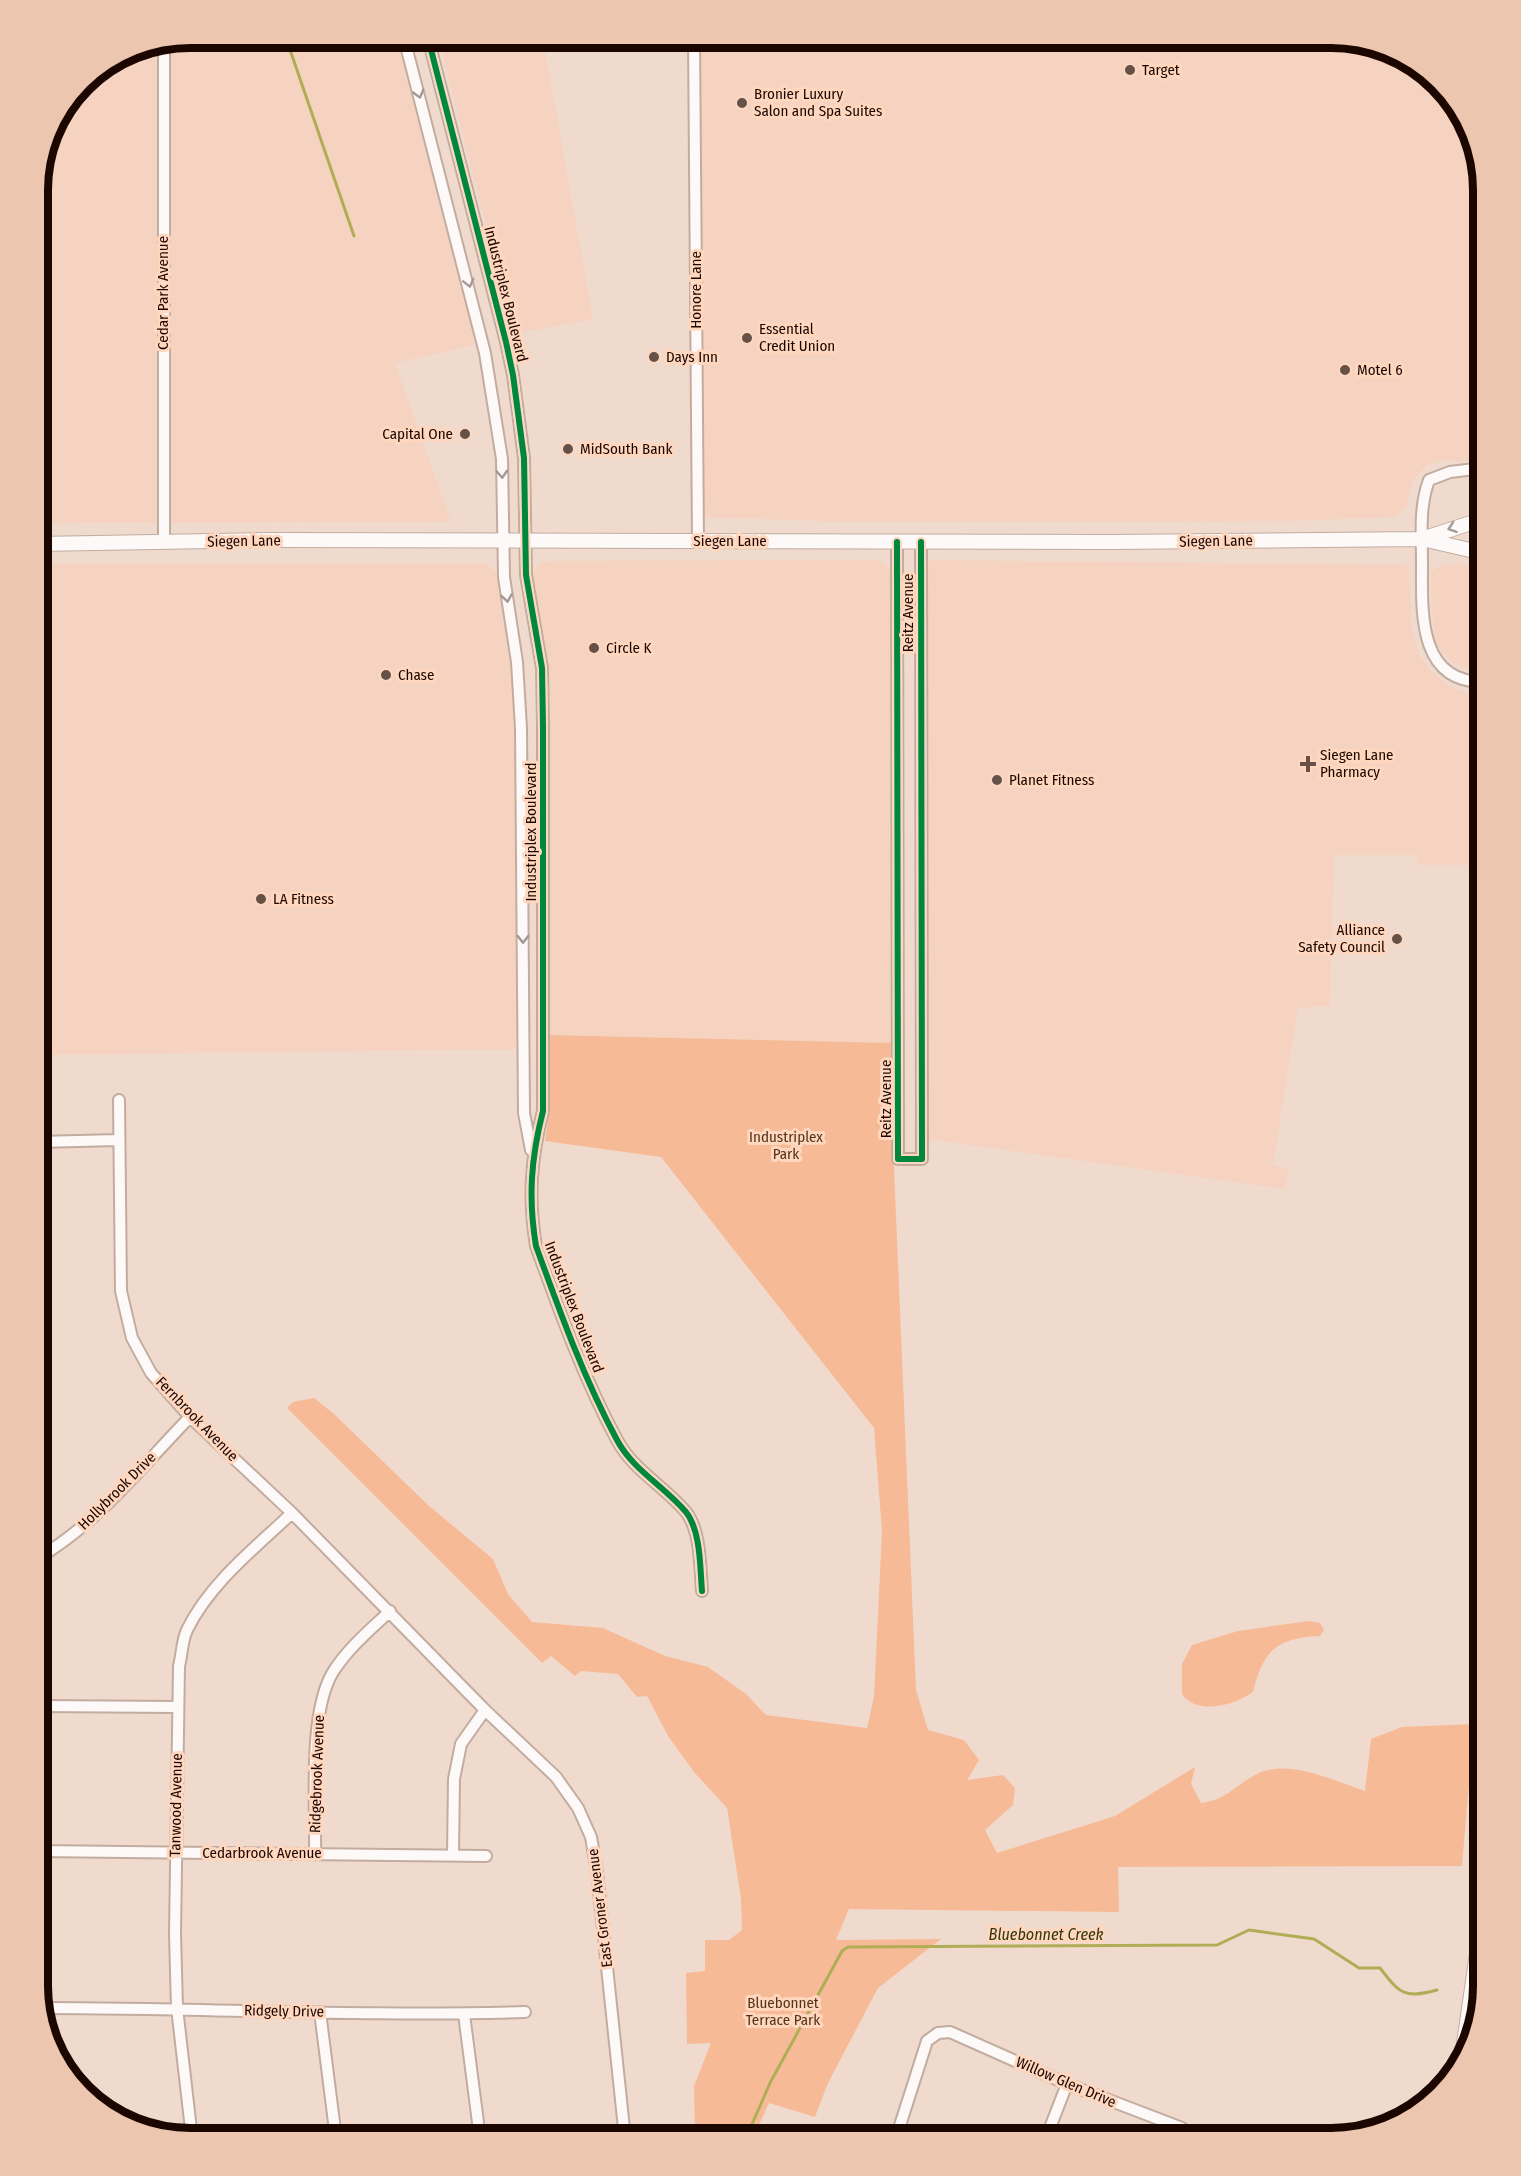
<svg xmlns="http://www.w3.org/2000/svg" width="1521" height="2176" viewBox="0 0 1521 2176" font-family="'Fira Sans Condensed',sans-serif">
  <rect width="100%" height="100%" fill="#f0dace"/>
  <path fill="#f6d3c0" d="M191,38H399L483,343L395,363L451,522L38,523V181L49,132L83,82L132,49Z
    M438,38H543L593,319L514,334Z
    M699,38H1340L1407,58L1463,114L1483,191V462L1441,460L1426,466L1412,481L1407,507L1394,517L1288,521L847,522L703,517Z
    M875,560L887,565L891,574V1043L549,1035L548,682L533,591L534,573L538,565L546,561Z
    M925,560L1409,565L1411,626L1419,654L1430,670L1449,686L1468,693L1483,694V865H1418L1416,855H1334L1330,1006L1298,1008L1273,1165L1288,1168L1285,1189L927,1139Z
    M38,564H486L504,577L517,662L524,1049L38,1055Z
    M1441,565H1483V674L1454,664L1442,652L1434,639L1431,577L1433,570Z"/>
  <path fill="#f6bb96" d="M549,1035L891,1043L892,1120L916,1690L928,1730L964,1740L979,1760L967,1780L1003,1775L1015,1788L1013,1805L985,1830L997,1853L1115,1816L1195,1767L1191,1784L1201,1803C1227,1800 1235,1785 1257,1774C1289,1758 1334,1781 1365,1791L1371,1739L1402,1727L1474,1724L1462,1866L1118,1867L1119,1912L849,1909L836,1940L941,1939L878,1988L828,2083L815,2117L769,2103L753,2138H695L694,2086L711,2043L687,2044L686,1973L705,1971V1940H729L742,1930L741,1899L727,1808L694,1772L668,1736L647,1696L637,1697L618,1674L581,1671L575,1676L551,1656L542,1663L287,1408L293,1402L314,1398L334,1414L428,1505L493,1559L508,1594L532,1622L603,1628L665,1656L708,1667L746,1694L766,1715L867,1728L874,1697L882,1531L874,1428L661,1157L545,1141L550,1108Z
    M1309,1621L1320,1623L1324,1630L1320,1636C1277,1638 1263,1650 1253,1692C1235,1705 1197,1716 1182,1694V1664L1192,1645L1238,1631Z"/>
  <g fill="none" stroke-linecap="round" stroke-linejoin="round">
    <path stroke="#b0ad56" stroke-width="3" d="M286,38L354,236
      M746,2138L770,2083L842,1951L848,1947L1217,1945L1249,1930L1314,1939L1359,1968H1380C1400,1994 1405,1999 1437,1990"/>
    <g stroke="#c2aca0" stroke-width="14">
      <path id="minor" d="M404,38L485,353L502,459L504,577L517,662L521,728L524,1113L531,1150
        M428,38L506,342L513,375L524,458L526,575L542,668L543,727V1111C531,1158 528,1198 536,1246C560,1312 584,1379 617,1440C633,1470 664,1486 686,1512C701,1531 700,1568 702,1591
        M694,38L698,541
        M164,43V542
        M897,542L898,1159H922L921,542
        M1483,682C1417,682 1422,610 1422,563C1422,534 1419,507 1429,480L1450,472L1483,468
        M119,1100L121,1291L132,1338L151,1373L190,1417L292,1513L485,1710L556,1777L578,1808L591,1837L597,1872L625,2138
        M38,1142L118,1140
        M38,1558C97,1524 143,1465 190,1417
        M38,1706L177,1707
        M38,1851L486,1856
        M315,1854C316,1805 308,1713 333,1672C348,1648 370,1630 390,1611
        M453,1854L454,1779L461,1744L485,1710
        M44,2008C204,2008 365,2017 525,2012
        M320,2012L336,2138
        M464,2014L480,2138
        M192,2138L177,2008L175,1934L179,1666C182,1655 182,1640 187,1630C210,1583 255,1548 292,1513
        M896,2138L927,2041L938,2033L950,2032L1067,2084L1182,2128L1192,2138
        M1046,2138L1067,2084"/>
    </g>
    <g stroke="#c2aca0" stroke-width="16">
      <path id="major" d="M1422,539L1483,519
        M38,544L270,540L1112,542L1422,539L1483,553
        M1461,2064L1483,1912"/>
    </g>
    <use href="#minor" stroke="#fdf9f8" stroke-width="10"/>
    <use href="#major" stroke="#fdf9f8" stroke-width="14"/>
    <g stroke="#ffd7bf" stroke-width="10">
      <path id="cycleway" d="M428,38L506,342L513,375L524,458L526,575L542,668L543,727V1111C531,1158 528,1198 536,1246C560,1312 584,1379 617,1440C633,1470 664,1486 686,1512C701,1531 700,1568 702,1591
        M897,542L898,1159H922L921,542"/>
    </g>
    <use href="#cycleway" stroke="#00873e" stroke-width="6"/>
  </g>
  <defs><path id="oneway-chevron" d="M-2-3.5L2.5 0L-2 3.5" fill="none" stroke-width="1.6" stroke-linecap="round" stroke-linejoin="round" transform="scale(1.5)"/></defs>
  <g stroke="#a39895">
    <use href="#oneway-chevron" transform="translate(419 94) rotate(75)"/>
    <use href="#oneway-chevron" transform="translate(469 283) rotate(76)"/>
    <use href="#oneway-chevron" transform="translate(502 474) rotate(87)"/>
    <use href="#oneway-chevron" transform="translate(1452 528) rotate(161)"/>
    <use href="#oneway-chevron" transform="translate(507 598) rotate(81)"/>
    <use href="#oneway-chevron" transform="translate(523 939) rotate(90)"/>
  </g>
  <g fill="#665148" stroke="#ffd7bf" stroke-width="2">
    <circle cx="1130" cy="70" r="6"/>
    <circle cx="742" cy="103" r="6"/>
    <circle cx="747" cy="338" r="6"/>
    <circle cx="654" cy="357" r="6"/>
    <circle cx="1345" cy="370" r="6"/>
    <circle cx="465" cy="434" r="6"/>
    <circle cx="568" cy="449" r="6"/>
    <circle cx="594" cy="648" r="6"/>
    <circle cx="386" cy="675" r="6"/>
    <path d="M1305 755h6v6h6v6h-6v6h-6v-6h-6v-6h6z"/>
    <circle cx="997" cy="780" r="6"/>
    <circle cx="261" cy="899" r="6"/>
    <circle cx="1397" cy="939" r="6"/>
  </g>
  <g text-anchor="middle" stroke-width="6" stroke-linejoin="round" paint-order="stroke">
    <g font-size="15" fill="#1c0700" stroke="#ffd7bf" text-anchor="start">
      <text x="1142" y="75">Target</text>
      <text x="754" y="99">Bronier Luxury<tspan x="754" dy="17">Salon and Spa Suites</tspan></text>
      <text x="759" y="334">Essential<tspan x="759" dy="17">Credit Union</tspan></text>
      <text x="666" y="362">Days Inn</text>
      <text x="1357" y="375">Motel 6</text>
      <text x="453" y="439" text-anchor="end">Capital One</text>
      <text x="580" y="454">MidSouth Bank</text>
      <text x="606" y="653">Circle K</text>
      <text x="398" y="680">Chase</text>
      <text x="1320" y="760">Siegen Lane<tspan x="1320" dy="17">Pharmacy</tspan></text>
      <text x="1009" y="785">Planet Fitness</text>
      <text x="273" y="904">LA Fitness</text>
      <text x="1385" y="935" text-anchor="end">Alliance<tspan x="1385" dy="17">Safety Council</tspan></text>
    </g>
    <g font-size="15" fill="#1c0700" stroke="#ffd7bf">
      <text transform="translate(696 290) rotate(-90)" y="5">Honore Lane</text>
      <text transform="translate(163 293) rotate(-90)" y="5">Cedar Park Avenue</text>
      <text transform="translate(506 294) rotate(76)" y="5">Industriplex Boulevard</text>
      <text transform="translate(244 541) rotate(-1)" y="5">Siegen Lane</text>
      <text x="730" y="546">Siegen Lane</text>
      <text transform="translate(1216 541) rotate(-1)" y="5">Siegen Lane</text>
      <text transform="translate(908 613) rotate(-90)" y="5">Reitz Avenue</text>
      <text transform="translate(531 832) rotate(-90)" y="5">Industriplex Boulevard</text>
      <text transform="translate(886 1099) rotate(-90)" y="5">Reitz Avenue</text>
      <text transform="translate(574 1307) rotate(69)" y="5">Industriplex Boulevard</text>
      <text transform="translate(197 1419) rotate(46)" y="5">Fernbrook Avenue</text>
      <text transform="translate(117 1491) rotate(-45)" y="5">Hollybrook Drive</text>
      <text transform="translate(317 1774) rotate(-88)" y="5">Ridgebrook Avenue</text>
      <text transform="translate(176 1805) rotate(-89)" y="5">Tanwood Avenue</text>
      <text x="262" y="1858">Cedarbrook Avenue</text>
      <text transform="translate(600 1908) rotate(-97)" y="5">East Groner Avenue</text>
      <text transform="translate(284 2011) rotate(1)" y="5">Ridgely Drive</text>
      <text transform="translate(1066 2082) rotate(23)" y="5">Willow Glen Drive</text>
    </g>
    <g font-size="15" fill="#573219" stroke="#ffd7bf">
      <text x="786" y="1142">Industriplex<tspan x="786" dy="17">Park</tspan></text>
      <text x="783" y="2008">Bluebonnet<tspan x="783" dy="17">Terrace Park</tspan></text>
    </g>
    <g font-size="16" font-style="italic" fill="#343707" stroke="#ffd7bf">
      <text x="1046" y="1940">Bluebonnet Creek</text>
    </g>
  </g>
  <path d="M0 0H1521V2176H0ZM190 48H1331A142 142 0 0 1 1473 190V1986A142 142 0 0 1 1331 2128H190A142 142 0 0 1 48 1986V190A142 142 0 0 1 190 48Z" fill="#edc6b0" fill-rule="evenodd"/>
  <path fill="none" stroke="#1c0700" stroke-width="8" d="M190 48H1331A142 142 0 0 1 1473 190V1986A142 142 0 0 1 1331 2128H190A142 142 0 0 1 48 1986V190A142 142 0 0 1 190 48Z"/>
</svg>
